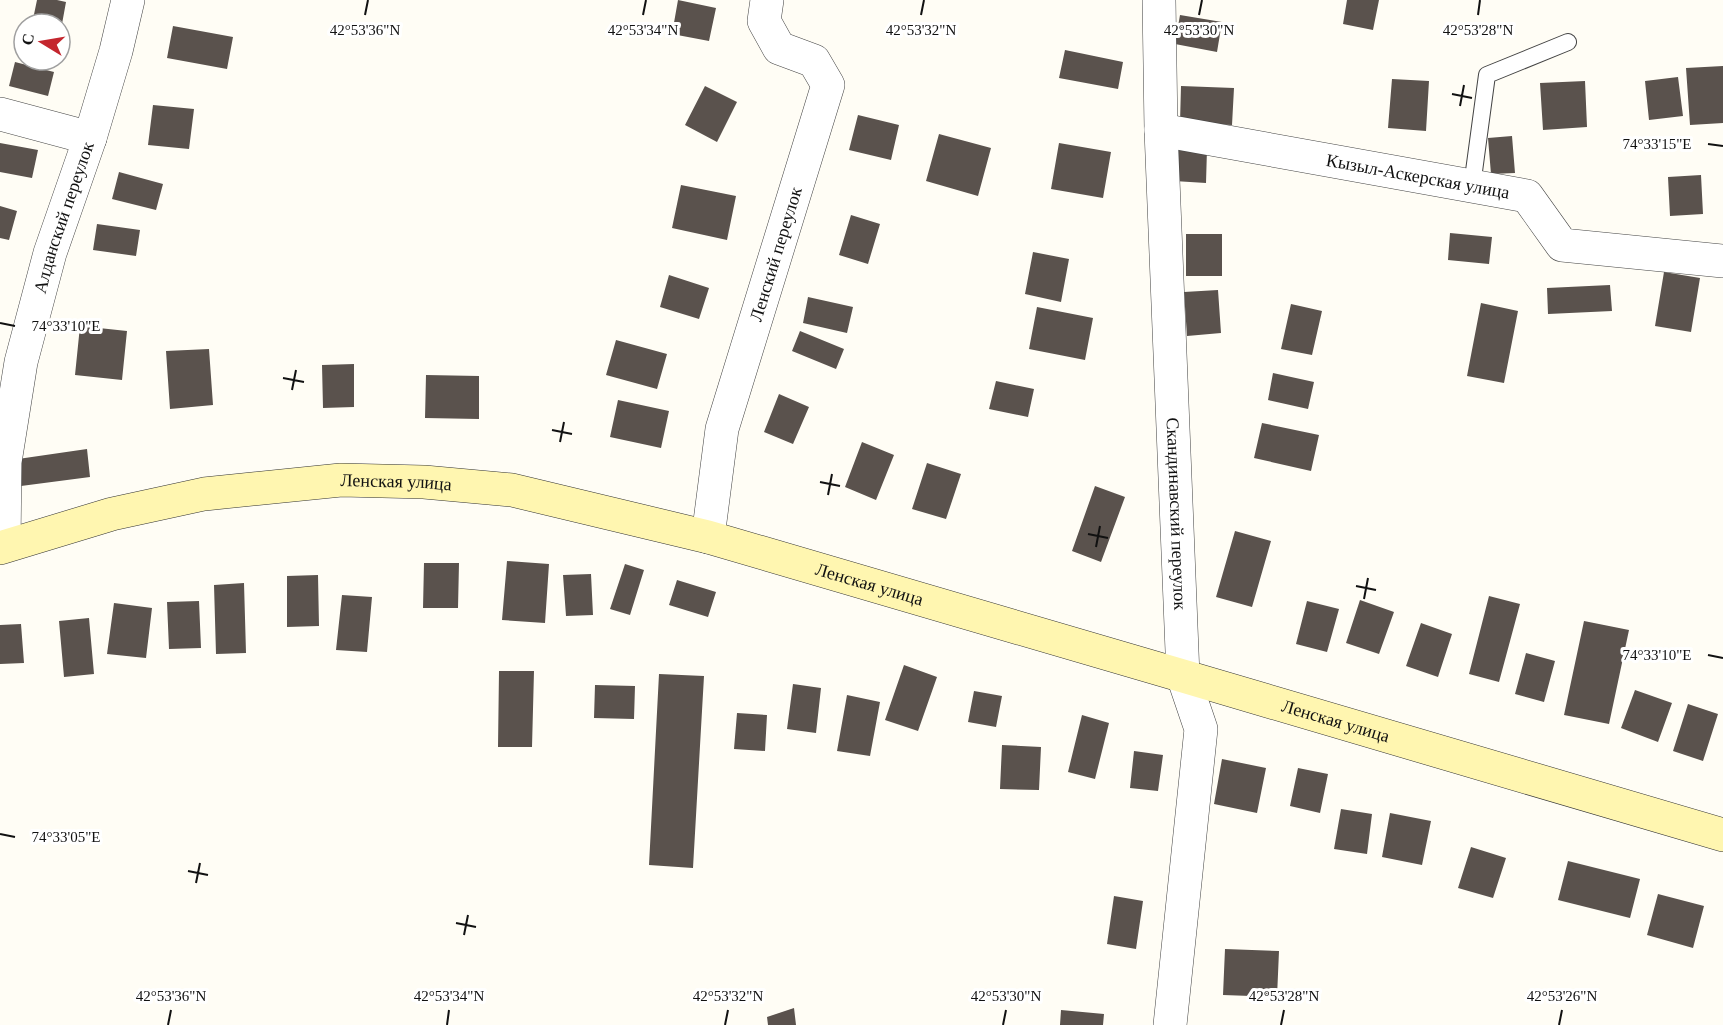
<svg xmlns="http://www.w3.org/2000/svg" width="1723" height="1025" viewBox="0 0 1723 1025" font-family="Georgia,serif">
  <rect width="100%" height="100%" fill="#fffdf5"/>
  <path fill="#5a524d" d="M37,0H57L66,2L62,24H32Z
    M678,0L716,8L709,41L672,34Z
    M1347,0H1379L1373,30L1343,24Z
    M1180,15L1222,22L1217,52L1175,44Z
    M173,26L233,37L227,69L167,58Z
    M1065,50L1123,62L1118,89L1059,78Z
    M15,62L54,72L48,96L9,86Z
    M1723,66V123L1690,125L1686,68Z
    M1678,77L1683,116L1649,120L1645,81Z
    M1392,79L1429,81L1426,131L1388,128Z
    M1585,81L1587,127L1543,130L1540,83Z
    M705,86L737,102L717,142L685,125Z
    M1181,86L1234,88L1232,125L1180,123Z
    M153,105L194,109L189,149L148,145Z
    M858,115L899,125L891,160L849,150Z
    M939,134L991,148L978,196L926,181Z
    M1512,136L1515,173L1491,174L1488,138Z
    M0,143L38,150L32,178L0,172Z
    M1059,143L1111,152L1103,198L1051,189Z
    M1176,147L1207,149L1206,183L1174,181Z
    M119,172L163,184L156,210L112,199Z
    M1701,175L1703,214L1670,216L1668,177Z
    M681,185L736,196L727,240L672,228Z
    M0,206L17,211L9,240L0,238Z
    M851,215L880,224L868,264L839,255Z
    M97,224L140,230L136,256L93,250Z
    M1450,233L1492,237L1489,264L1448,260Z
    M1186,234H1222V276H1186Z
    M1033,252L1069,259L1061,302L1025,294Z
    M1664,272L1700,278L1691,332L1655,326Z
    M669,275L709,288L699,319L660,307Z
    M1610,285L1612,311L1548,314L1547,288Z
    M1218,290L1221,333L1187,336L1184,292Z
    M808,297L853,307L847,333L803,323Z
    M1481,303L1518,311L1504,383L1467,376Z
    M1291,304L1322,311L1312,355L1281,349Z
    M1037,307L1093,318L1085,360L1029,349Z
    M80,326L127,331L122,380L75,375Z
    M800,331L844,349L836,369L792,351Z
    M616,340L667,354L657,389L606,375Z
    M209,349L213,405L170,409L166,351Z
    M354,364V407L323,408L322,365Z
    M1273,373L1314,382L1308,409L1268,400Z
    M426,375L479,376V419L425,418Z
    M996,381L1034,389L1028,417L989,409Z
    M779,394L809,407L793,444L764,432Z
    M618,400L669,411L661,448L610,437Z
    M1262,423L1319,435L1311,471L1254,458Z
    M862,442L894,455L876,500L845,487Z
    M87,449L90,477L21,486L18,459Z
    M927,463L961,474L946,519L912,509Z
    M1095,486L1125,497L1101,562L1072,551Z
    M1235,531L1271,541L1252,607L1216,597Z
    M507,561L549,564L545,623L502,620Z
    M424,563H459L458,608H423Z
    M625,564L644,570L630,615L610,609Z
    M591,574L593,615L566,616L563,575Z
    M318,575L319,626L287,627V576Z
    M677,580L716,592L708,617L669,605Z
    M244,583L246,653L216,654L214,585Z
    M342,595L372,597L367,652L336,650Z
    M1489,596L1520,604L1499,682L1469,674Z
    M1360,600L1394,612L1379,654L1346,643Z
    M199,601L201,648L169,649L167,602Z
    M1307,601L1339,609L1327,652L1296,644Z
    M114,603L152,608L146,658L107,654Z
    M89,618L94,674L64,677L59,621Z
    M1584,621L1629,630L1609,724L1564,715Z
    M1421,623L1452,634L1438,677L1406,666Z
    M21,624L24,663L0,664V625Z
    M1526,653L1555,661L1544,702L1515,694Z
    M904,665L937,677L918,731L885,720Z
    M499,671H534L532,747H498Z
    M659,674L704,676L693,868L649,865Z
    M793,684L821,688L816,733L787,729Z
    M595,685L635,686L634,719L594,718Z
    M1635,690L1672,703L1658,742L1621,728Z
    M974,691L1002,696L996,727L968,722Z
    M847,695L880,702L870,756L837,751Z
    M1688,704L1718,714L1703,761L1673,751Z
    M737,713L767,715L765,751L734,749Z
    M1082,715L1109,723L1095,779L1068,772Z
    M1002,745L1041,747L1039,790L1000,789Z
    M1134,751L1163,755L1158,791L1130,788Z
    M1222,759L1266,768L1257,813L1214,804Z
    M1298,768L1328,774L1320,813L1290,806Z
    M1341,809L1372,814L1367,854L1334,849Z
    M1390,813L1431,821L1422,865L1382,857Z
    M1471,847L1506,858L1493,898L1458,888Z
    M1568,861L1640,879L1630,918L1558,900Z
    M1658,894L1704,906L1693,948L1647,935Z
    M1114,896L1143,901L1136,949L1107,944Z
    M1225,949L1279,951L1277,997L1223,995Z
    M794,1008L796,1025H768L767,1017Z
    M1061,1010L1104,1014L1103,1025H1060Z"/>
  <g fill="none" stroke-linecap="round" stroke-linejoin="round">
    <g stroke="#444" stroke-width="18">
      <path id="lane" d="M1472,186L1487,75L1568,42"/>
    </g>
    <g stroke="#444" stroke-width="34">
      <g id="street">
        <path id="s1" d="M1159,0L1161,130L1183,676L1201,729L1170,1025"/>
        <path d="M0,114L90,138"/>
        <path id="s2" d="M1161,130L1527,196L1562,245L1723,261"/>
        <path id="s3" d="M708,537L722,429L828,85L814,61L779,48L764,21L767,0"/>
        <path id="s4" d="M4,546L5,462L21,362L50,253L90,138L116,51L128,0"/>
      </g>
    </g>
    <g stroke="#333" stroke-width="34">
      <g id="secondary">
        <path id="s5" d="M0,548L112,514L204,494L341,480L424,482L512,490L708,537L1183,676L1723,835"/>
      </g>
    </g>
    <use href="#lane" stroke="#fff" stroke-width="16"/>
    <use href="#street" stroke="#fff" stroke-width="33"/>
    <use href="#secondary" stroke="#fff6b0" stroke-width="33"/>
  </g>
  <path fill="none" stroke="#111" stroke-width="2" d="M365,15L368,0M643,15L646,0M921,15L924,0M1199,15L1202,0M1478,15L1480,0M1452,94L1472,98M1460,106L1464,85M1708,144L1723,146M0,323L15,326M283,378L304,382M292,390L296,370M552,430L572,434M560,442L564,422M820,482L840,486M828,495L832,474M1088,534L1108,538M1096,547L1100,526M1356,586L1376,590M1364,599L1368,578M1708,655L1723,658M0,834L15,837M188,871L208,875M196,883L200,863M456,923L476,927M464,935L468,915M168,1025L171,1010M447,1025L449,1010M725,1025L728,1010M1003,1025L1006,1010M1281,1025L1284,1010M1559,1025L1562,1010"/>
  <g text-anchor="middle" stroke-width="6" stroke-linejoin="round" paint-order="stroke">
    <g font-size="18" fill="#111" stroke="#fff">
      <text dy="6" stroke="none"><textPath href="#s2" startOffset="261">Кызыл-Аскерская улица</textPath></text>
      <text dy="6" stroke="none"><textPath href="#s4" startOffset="336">Алданский переулок</textPath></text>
      <text dy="6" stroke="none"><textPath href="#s3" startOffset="292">Ленский переулок</textPath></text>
      <text dy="6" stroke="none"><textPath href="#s5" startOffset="404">Ленская улица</textPath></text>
      <text dy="6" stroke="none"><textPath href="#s1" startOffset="514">Скандинавский переулок</textPath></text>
      <text dy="6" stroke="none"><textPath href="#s5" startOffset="890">Ленская улица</textPath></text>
      <text dy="6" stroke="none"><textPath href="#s5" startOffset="1376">Ленская улица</textPath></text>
    </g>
  </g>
  <g font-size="15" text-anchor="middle" fill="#111" stroke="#fff" stroke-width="6" stroke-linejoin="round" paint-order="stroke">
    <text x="365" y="35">42°53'36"N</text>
    <text x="643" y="35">42°53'34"N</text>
    <text x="921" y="35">42°53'32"N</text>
    <text x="1199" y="35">42°53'30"N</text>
    <text x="1478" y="35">42°53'28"N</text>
    <text x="1657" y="149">74°33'15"E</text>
    <text x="66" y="331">74°33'10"E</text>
    <text x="1657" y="660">74°33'10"E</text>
    <text x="66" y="842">74°33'05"E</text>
    <text x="171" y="1001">42°53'36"N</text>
    <text x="449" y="1001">42°53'34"N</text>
    <text x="728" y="1001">42°53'32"N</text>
    <text x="1006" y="1001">42°53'30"N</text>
    <text x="1284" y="1001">42°53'28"N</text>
    <text x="1562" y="1001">42°53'26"N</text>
  </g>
  <g transform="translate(42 42) rotate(281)"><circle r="28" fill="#ffffff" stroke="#a0a0a0" stroke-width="1.5"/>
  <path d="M0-4.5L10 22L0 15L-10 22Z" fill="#c4262e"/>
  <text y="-9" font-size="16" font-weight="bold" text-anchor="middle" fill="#111111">С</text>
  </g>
</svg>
